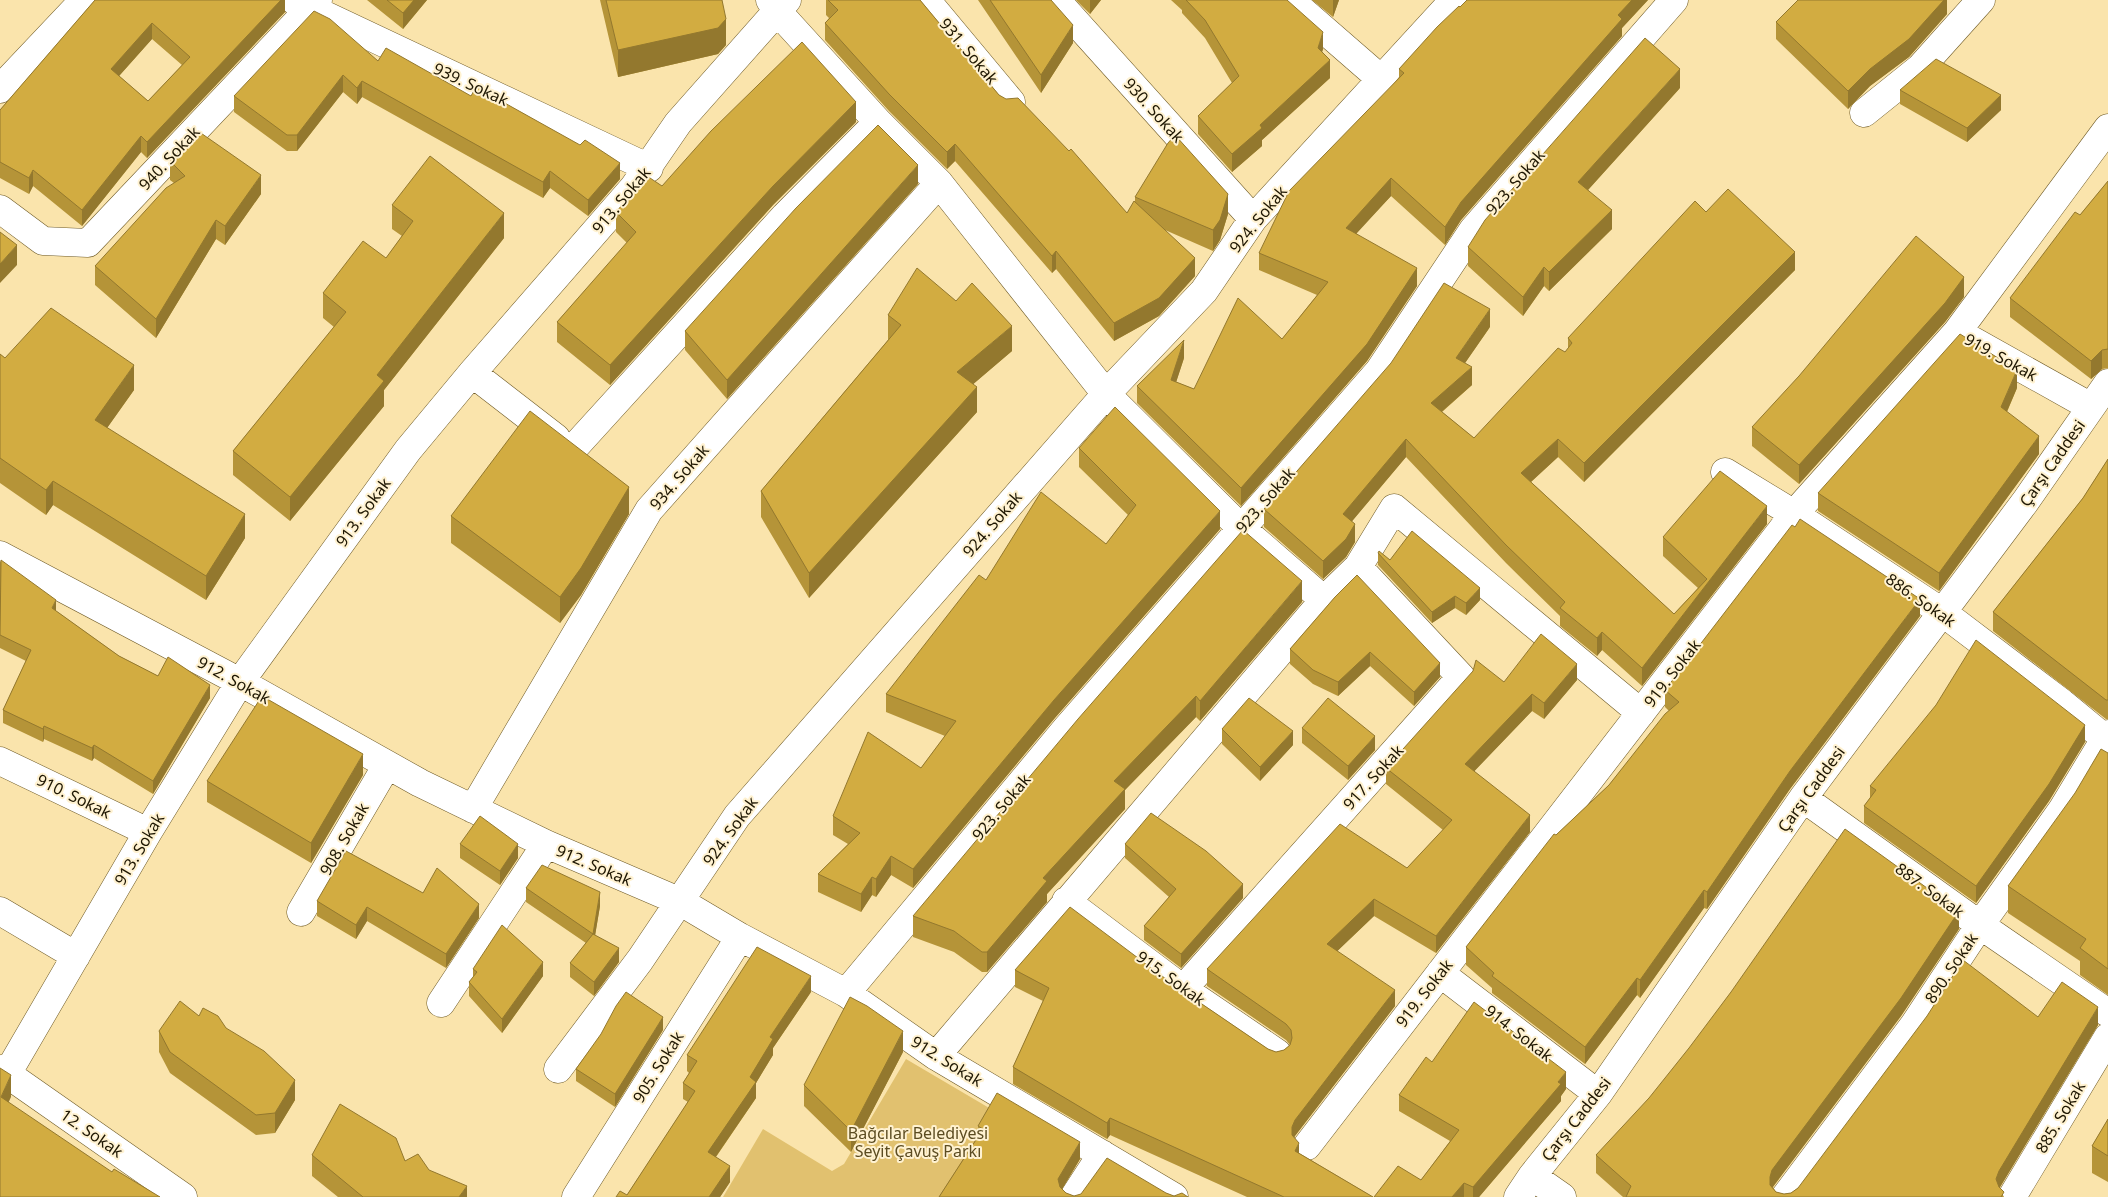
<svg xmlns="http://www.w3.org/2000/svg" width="2108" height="1197" viewBox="0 0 2108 1197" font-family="'Noto Sans',sans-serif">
  <rect width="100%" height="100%" fill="#fae4ac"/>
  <path fill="#e1c16f" d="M906,1059L996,1112L947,1197H723L763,1129L832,1171L844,1164Z"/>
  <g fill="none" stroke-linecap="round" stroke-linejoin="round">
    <g stroke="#6f5b27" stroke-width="29">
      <path id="minor" d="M770,0L777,11L878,122L939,183L1106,394L1241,528L1324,600
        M926,0L1011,102
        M1056,0L1253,219
        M1290,0L1382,80
        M295,1L649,168
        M0,89L84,0
        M1864,113L1920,68L1981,0
        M0,209L43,241L88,243L318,0
        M1957,332L2108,128
        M472,373L556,438
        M572,450L785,216L878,122
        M1725,472L1794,514L1942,612L2062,703L2108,741
        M0,555L240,682L420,783L546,844L681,902L740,937L846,993L936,1056L1174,1197
        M0,761L148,832
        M1803,798L1980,925L2108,1013
        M473,809L649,510L939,183
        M1066,901L1183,989L1277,1053
        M0,911L76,956
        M301,912L387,765
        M1440,973L1598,1094
        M1183,989L1461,677L1358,567
        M846,993L1066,729L1379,371L1473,230L1674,0
        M441,1003L546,844
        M936,1056L1324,600L1358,567L1394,508L1641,713
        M0,1069L183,1197
        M558,1069L640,960L737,816L1106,394L1204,291L1253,219L1454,0
        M7,1074L148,832L240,682L408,450L472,373L634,187L678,123L787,0
        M1307,1146L1794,514L1957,332L2091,407
        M1532,1176L1562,1197
        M576,1197L740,937
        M1074,1197L1102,1154
        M1518,1197L1532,1176L1598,1094L1803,798L2025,502L2108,383
        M1785,1197L1914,1025L1980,925L2062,810L2108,734
        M2012,1197L2108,1037"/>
    </g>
    <use href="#minor" stroke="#fff" stroke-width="28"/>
  </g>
  <path fill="#b59438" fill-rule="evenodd" d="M95,0H285V12L147,158L141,152L82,226L33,186L29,194L0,178V110ZM152,39L182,65L148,101L119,76Z
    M367,0H427L403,29Z
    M600,0H722L726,45L718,54L618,77Z
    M826,0H920L999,95L1127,213L1135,202V197L1228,214L1220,240L1213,251L1165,230L1195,276L1159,316L1114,341L1056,269L1052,273L955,161L947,169L889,111L825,40V23L829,18L826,15Z
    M978,0H1051L1073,43L1041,93Z
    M1076,0H1101L1090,14Z
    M1171,0H1287L1323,49L1322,52L1330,78L1262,140V146L1232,172L1198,134V116L1232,83L1205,38L1182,13V10Z
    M1312,0H1339L1333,17Z
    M1467,0H1648L1622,28V36L1461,220L1445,245L1391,196L1356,233L1417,286L1367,361L1241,506L1137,403V386L1184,358L1176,382L1194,389L1282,339L1317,295L1259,270V253L1399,77V69Z
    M1947,0V14L1909,57L1870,86L1848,109L1776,39V22Z
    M378,61L471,96L620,179L588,216L550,188L543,198L362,97L357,104L343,92L297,151H287L234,112V96Z
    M1680,88L1588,190L1612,229L1549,291L1544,286L1523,316L1468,266V247Z
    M1900,90L2001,110L1967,142L1900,104Z
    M856,122L773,205L610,385L557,342V322L627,243L616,232V212L662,186Z
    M170,161L261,194L225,245L216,239L156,338L95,285V266L174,183L170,180Z
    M2108,181V368L2102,369L2091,379L2010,317V298L2080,215Z
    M918,184L727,399L685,350V331Z
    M392,205L504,238L384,390V406L290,521L233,475V451L334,327L323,318V293L386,258L402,236L392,229Z
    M1706,212L1795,270L1584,482L1558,457L1531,482L1674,614L1698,588L1663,556V537L1767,524L1642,686L1602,650L1597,656L1560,626V616L1506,563L1406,457L1352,521L1355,542L1346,557L1323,579L1264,527V509L1490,327L1465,363L1472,385L1442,412L1474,438L1565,352L1568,349V338Z
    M1964,297L1945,322L1799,484L1752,446V427Z
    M888,315L1012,351L973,384L977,412L809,598L761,517V491L888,340Z
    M0,354L5,358L134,390L107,428L245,538L206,600L53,505L46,515L0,483Z
    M2017,388L2007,412L2039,454L1939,591L1818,511V493Z
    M1079,448L1220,529L1054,719L913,888L891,875L876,897L872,895L861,912L818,892V874L848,844L833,835V816L921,768L945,736L886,712V694L986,580L1106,544L1128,515L1079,467Z
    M2108,459V719H2106L1993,631V612L2083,498Z
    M629,514L581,595L560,623L451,543V516Z
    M1378,553L1390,560L1480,600L1466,615L1455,608L1432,623L1378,565Z
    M0,561L56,611L119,656L158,676L210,698L153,794L94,758L92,761L44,739L43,742L3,723V710L26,661L0,648Z
    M1335,597L1440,677L1414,706L1370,666L1338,696L1313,684L1290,664V649Z
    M1302,602L1200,721L1196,717L1125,790V809L1047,894V902L987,972H982L954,952L913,937V916Z
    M1920,616L1790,789L1707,909L1704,908L1640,998L1637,995L1585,1064L1492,993V988L1466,965V947L1556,835L1609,785L1669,711L1665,707V690Z
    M1577,680L1544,719L1532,711L1474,771L1530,832L1436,953L1374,916L1337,951L1395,1006L1294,1137L1299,1153L1373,1197H1247L1110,1135L1107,1139L1013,1084V1067L1043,1001L1015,987V970L1174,985L1268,1049L1276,1052L1284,1050L1290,1045L1286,1040L1207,986V969L1407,868L1443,830L1386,784V768L1504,682Z
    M1302,728L1375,750L1348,780L1302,743Z
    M1222,729L1293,745L1260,781L1222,744Z
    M2085,742L2049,801L1976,903L1864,823V806L1870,798V786Z
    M2108,753V995L2080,975V961L2008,913V886Z
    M363,775L311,863L207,802V781Z
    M460,844L518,858L500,885L460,858Z
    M1125,844L1243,898L1181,968L1144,940V926L1169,897L1125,858Z
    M526,888L600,906L595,935L619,962L594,996L570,977V963L586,943L526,902Z
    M423,893L479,918L446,968L367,921L356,939L317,916V901Z
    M1959,929L1901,1016L1773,1187L1776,1192L1784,1194L1791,1193L2038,1017L2098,1025L1999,1188L2004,1197H1623L1596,1173V1155Z
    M473,969L543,976L502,1033L469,996V982L473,978Z
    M811,992L773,1048V1055L756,1083V1098L716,1157L730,1182L720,1197H616L627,1195L688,1102L683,1099V1083L689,1073L687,1071V1055Z
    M199,1016L295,1100L275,1133L256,1135L170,1073L159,1052V1031Z
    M663,1030L615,1107L576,1081V1069Z
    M903,1052L851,1152L804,1106V1085Z
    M1432,1062L1566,1089L1561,1096V1101L1479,1197H1374L1421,1180L1450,1141L1399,1111V1095Z
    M2108,1119V1182L2092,1173V1146Z
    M978,1126L1080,1159L1062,1189L1066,1193L1074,1196L1166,1193L1174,1196L939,1197L978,1136Z
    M312,1155L405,1161L467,1197H338L312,1176Z"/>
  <path fill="#93782e" d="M281,0H285V12L147,158V142Z
    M414,0H427L403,29V13Z
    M1090,0H1101L1090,14Z
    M1333,0H1339L1333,17Z
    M1632,0H1648L1622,28V36L1461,220L1445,245V227L1461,202L1618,15Z
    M1944,0H1947V14L1909,57L1870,86L1848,109V91L1870,69Z
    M726,19V45L718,54L618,77V50Z
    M152,23V39L111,85V69Z
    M1073,25V43L1041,93V75Z
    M1323,32V49L1318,65V48Z
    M1330,60V78L1262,140V146L1232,172V154L1260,125Z
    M1680,69V88L1578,201V182Z
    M343,75V92L297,151V135Z
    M362,81V97L357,104V88Z
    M2001,95V110L1967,142V128Z
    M856,102V122L773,205L610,385V365L773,186Z
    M141,136V152L82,226V210Z
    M955,144V161L947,169V152Z
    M620,163V179L588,216V200Z
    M918,165V184L727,399V380Z
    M33,170V186L29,194V178Z
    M550,171V188L543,198V182Z
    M261,175V194L225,245V226Z
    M1391,178V196L1346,245V228Z
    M1228,194V214L1220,240L1213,251V230Z
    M1612,210V229L1549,291V272Z
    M504,213V238L384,390V406L290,521V497L377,375Z
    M216,220V239L156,338V319Z
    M17,245V265L0,283V264Z
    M1056,251V269L1052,273V256Z
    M1795,252V270L1584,482V463Z
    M1195,258V276L1159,316L1114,341V323Z
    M1544,267V286L1523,316V297Z
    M1417,268V286L1367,361L1241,506V488Z
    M1964,277V297L1945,322L1799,484V465Z
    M1490,309V327L1456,376V358Z
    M1012,326V351L957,398V372Z
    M1184,340V358L1171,398V380Z
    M2102,350V369L2091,379V361Z
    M134,365V390L95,445V420Z
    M1472,367V385L1431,421V403Z
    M2017,370V388L2001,425V407Z
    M977,387V412L809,598V573Z
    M2039,436V454L1939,591V573Z
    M1406,439V457L1343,532V514Z
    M1558,439V457L1521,491V473Z
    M53,481V505L46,515V490Z
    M629,487V514L581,595L560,623V597Z
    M1767,506V524L1642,686V668Z
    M1220,511V529L1054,719L913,888V869L1054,700Z
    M245,514V538L206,600V576Z
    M1355,524V542L1346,557L1323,579V561Z
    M1302,581V602L1200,721V701Z
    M1480,588V600L1466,615V603Z
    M1455,596V608L1432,623V612Z
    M1920,599V616L1790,789L1707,909V892L1790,771Z
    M56,600V613L52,608Z
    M1602,632V650L1597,656V638Z
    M1370,652V666L1338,696V682Z
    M1440,663V677L1414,706V692Z
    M1577,664V680L1544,719V703Z
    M210,685V698L153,794V781Z
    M1532,694V711L1465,781V764Z
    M1196,696V717L1125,790V809L1047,894V902L987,972V952L1114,781Z
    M2085,725V742L2049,801L1976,903V886Z
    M44,726V739L43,742V729Z
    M1293,731V745L1260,781V767Z
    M1375,736V750L1348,780V766Z
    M94,745V758L92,761V748Z
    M363,754V775L311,863V843Z
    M1530,815V832L1436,953V936Z
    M518,844V858L500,885V871Z
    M891,856V875L876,897V879Z
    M872,877V895L861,912V894Z
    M1243,884V898L1181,968V954Z
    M1704,890V908L1640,998V980Z
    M600,892V906L593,948V934Z
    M1374,899V916L1327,961V944Z
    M479,904V918L446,968V954Z
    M367,907V921L356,939V925Z
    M1959,911V929L1901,1016L1772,1188L1770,1195V1177L1772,1170Z
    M619,948V962L594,996V982Z
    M543,962V976L502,1033V1019Z
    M811,976V992L773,1048V1055L756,1083V1098L708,1168V1152L750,1077L770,1037Z
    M1637,978V995L1585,1064V1047Z
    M1395,990V1006L1295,1136L1292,1143V1127L1295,1120Z
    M2098,1007V1025L1999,1189L1996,1179L1999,1171Z
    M663,1017V1030L615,1107V1094Z
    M903,1031V1052L851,1152V1131Z
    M1566,1072V1089L1561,1096V1101L1479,1197H1473V1187Z
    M11,1075V1097L1,1119V1097Z
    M295,1080V1100L275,1133V1113Z
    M1110,1118V1135L1107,1139V1123Z
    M1080,1142V1159L1058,1196V1179Z
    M1299,1143V1159L1295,1151Z
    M730,1166V1182L720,1197H709Z
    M1464,1183V1197H1452Z
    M467,1186V1197H459Z"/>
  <path fill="#d2ac41" stroke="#93782e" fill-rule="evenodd" d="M95,0H281L147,142L141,136L82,210L33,170L29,178L0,162V110ZM152,23L190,57L148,101L111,69Z
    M387,0H414L403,13Z
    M606,0H722L726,19L718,28L618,50Z
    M828,0H920L999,95L1006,99L1018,98L1069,151L1071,149L1127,213L1134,201L1195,258L1159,298L1114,323L1056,251L1052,256L955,144L947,152L889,94L825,23L838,10Z
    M990,0H1051L1073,25L1041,75Z
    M1186,0H1287L1323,32L1318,48L1330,60L1260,125L1262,128L1232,154L1198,116L1239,76L1205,20Z
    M1467,0H1632L1618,15L1622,19L1461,202L1445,227L1391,178L1346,228L1417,268L1367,344L1241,488L1137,386L1184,340L1171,380L1194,389L1238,298L1282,339L1328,282L1259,253L1289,191L1404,73L1399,69L1437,27L1459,6L1460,7Z
    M1798,0H1944L1909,39L1870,69L1848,91L1776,22Z
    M314,11L330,19L378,61L386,48L471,96L476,87L580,145L585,140L620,163L588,200L550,171L543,182L362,81L357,88L343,75L297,135H287L234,96Z
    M1645,38L1680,69L1578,182L1612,210L1549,272L1544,267L1523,297L1468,247L1485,220Z
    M802,42L856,102L773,186L610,365L557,322L636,232L616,212L647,176L662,186L711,131Z
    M1936,59L2001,95L1967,128L1900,90Z
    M878,125L918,165L727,380L685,331L796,208Z
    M198,131L261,175L225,226L216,220L156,319L95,266L166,188L185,176L170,161Z
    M1175,135L1228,194L1220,220L1213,230L1135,197L1168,143Z
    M430,156L504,213L377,375L384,381L290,497L233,451L346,312L323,293L363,241L386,258L413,221L392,205Z
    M2108,181V349L2102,350L2091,361L2010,298L2075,212L2080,215Z
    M1728,189L1795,252L1584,463L1558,439L1521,473L1674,614L1707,579L1663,537L1720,471L1767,506L1642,668L1602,632L1597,638L1560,608L1565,602L1506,545L1406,439L1343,514L1355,524L1346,539L1323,561L1264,509L1391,363L1444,283L1490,309L1456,358L1472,367L1431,403L1474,438L1558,348L1565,352L1572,343L1568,338L1695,201L1706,212Z
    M0,232L17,245L0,264Z
    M1916,236L1964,277L1945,303L1799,465L1752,427L1799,376Z
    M917,268L956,301L972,283L1012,326L957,372L977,387L809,573L761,491L901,325L888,315Z
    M51,308L134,365L95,420L245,514L206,576L53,481L46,490L0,458V354L5,358Z
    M1960,334L2017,370L2001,407L2039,436L1939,573L1818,493Z
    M1115,407L1220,511L1054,700L913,869L891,856L876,879L872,877L861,894L818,874L860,833L833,816L868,732L921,768L956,721L886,694L979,575L986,580L1041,492L1106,544L1136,505L1079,448Z
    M530,411L629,487L581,568L560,597L451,516Z
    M2108,459V700H2106L1993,612L2083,498Z
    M1800,519L1920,599L1790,771L1707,892L1704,890L1640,980L1637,978L1585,1047L1492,976L1494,973L1466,947L1554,834L1556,835L1609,785L1665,714L1679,702L1665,690L1792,525L1795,527Z
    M1243,530L1302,581L1200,701L1196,696L1114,781L1125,789L1043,878L1047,881L987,952H982L954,931L913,916L1078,719Z
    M1412,531L1480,588L1466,603L1455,596L1432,612L1378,553L1379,551L1390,560Z
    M1,560L56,600L52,608L119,656L158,676L168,657L210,685L153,781L94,745L92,748L44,726L43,729L3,710L31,650L0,635Z
    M1357,575L1440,663L1414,692L1370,652L1338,682L1313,670L1290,649L1335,597Z
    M1541,634L1577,664L1544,703L1532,694L1465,764L1530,815L1436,936L1374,899L1327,944L1395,990L1295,1120L1292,1127V1135L1299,1143L1295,1151L1373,1197H1284L1110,1118L1107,1123L1013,1067L1049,988L1015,970L1070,907L1174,985L1268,1049L1276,1052L1284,1050L1290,1045L1292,1038L1291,1030L1286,1024L1207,969L1340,824L1407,868L1452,820L1386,768L1473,671L1476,660L1504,682Z
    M1976,640L2085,725L2049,784L1976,886L1864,806L1876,790L1870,786L1936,705Z
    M262,696L363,754L311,843L207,781Z
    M1249,698L1293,731L1260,767L1222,729Z
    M1328,698L1375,736L1348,766L1302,728Z
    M2101,749L2108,753V969L2080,948L2086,939L2008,886L2075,793Z
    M1151,813L1206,851L1243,884L1181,954L1144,926L1176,889L1125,844Z
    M480,816L518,844L500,871L460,844Z
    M1845,829L1959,911L1901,998L1772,1170L1770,1177V1185L1776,1192L1784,1194L1791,1193L1798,1188L1927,1016L1963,960L2038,1017L2062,982L2098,1007L1999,1171L1996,1179L1999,1187L2004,1192L2001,1197H1626L1631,1186L1596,1155L1649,1098L1689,1048L1731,992Z
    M346,851L423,893L437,868L479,904L446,954L367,907L356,925L317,901Z
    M542,865L600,892L593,934L526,888Z
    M502,925L543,962L502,1019L469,982L477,972L473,969Z
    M593,934L619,948L594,982L570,963Z
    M757,947L811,976L770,1037L773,1039L750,1077L756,1082L708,1152L730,1166L709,1197H616L620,1191L627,1195L695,1091L683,1083L697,1061L687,1055Z
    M626,992L663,1017L615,1094L576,1069L601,1034L616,1006Z
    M850,997L867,1006L903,1031L851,1131L804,1085Z
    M180,1001L199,1016L203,1008L218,1016L226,1028L264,1051L295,1080L275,1113L256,1115L170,1052L159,1031Z
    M1474,1002L1566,1072L1558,1082L1561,1084L1473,1187L1464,1183L1452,1197H1374L1398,1166L1421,1180L1459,1130L1399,1095L1426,1057L1432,1062Z
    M0,1068L11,1075L1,1097L112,1172L114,1169L160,1197H0Z
    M997,1093L1080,1142L1058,1179L1060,1187L1066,1193L1074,1196L1081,1194L1107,1158L1166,1193L1174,1196L1182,1193L1188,1197H939L983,1129L978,1126Z
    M340,1104L396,1138L405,1161L418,1154L429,1170L467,1186L459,1197H363L312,1155Z
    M2108,1119V1156L2092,1146Z"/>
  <g text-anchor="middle" stroke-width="4" stroke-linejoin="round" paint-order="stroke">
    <g font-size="16" fill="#1e1602" stroke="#fff2d1">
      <text transform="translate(969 51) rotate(50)" y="6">931. Sokak</text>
      <text transform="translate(471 84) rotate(25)" y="6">939. Sokak</text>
      <text transform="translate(1154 110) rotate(48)" y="6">930. Sokak</text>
      <text transform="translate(169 158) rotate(-47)" y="6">940. Sokak</text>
      <text transform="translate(1515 182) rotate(-49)" y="6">923. Sokak</text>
      <text transform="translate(621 200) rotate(-50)" y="6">913. Sokak</text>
      <text transform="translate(1258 219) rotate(-51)" y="6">924. Sokak</text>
      <text transform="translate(2001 357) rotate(29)" y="6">919. Sokak</text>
      <text transform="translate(2052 463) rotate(-55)" y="6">Çarşı Caddesi</text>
      <text transform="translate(679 477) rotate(-49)" y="6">934. Sokak</text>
      <text transform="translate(1265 500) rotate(-49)" y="6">923. Sokak</text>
      <text transform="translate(363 512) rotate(-54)" y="6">913. Sokak</text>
      <text transform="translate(992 524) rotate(-49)" y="6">924. Sokak</text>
      <text transform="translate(1921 600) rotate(35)" y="6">886. Sokak</text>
      <text transform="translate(1672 673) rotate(-52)" y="6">919. Sokak</text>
      <text transform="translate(234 680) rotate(29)" y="6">912. Sokak</text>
      <text transform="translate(1373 777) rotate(-48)" y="6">917. Sokak</text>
      <text transform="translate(1811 789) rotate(-54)" y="6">Çarşı Caddesi</text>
      <text transform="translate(74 796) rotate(26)" y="6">910. Sokak</text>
      <text transform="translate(1001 807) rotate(-50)" y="6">923. Sokak</text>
      <text transform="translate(730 831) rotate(-54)" y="6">924. Sokak</text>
      <text transform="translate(344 839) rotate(-60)" y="6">908. Sokak</text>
      <text transform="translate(139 849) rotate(-59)" y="6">913. Sokak</text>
      <text transform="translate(594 865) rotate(23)" y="6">912. Sokak</text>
      <text transform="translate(1930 890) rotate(36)" y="6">887. Sokak</text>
      <text transform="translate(1951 968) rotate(-56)" y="6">890. Sokak</text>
      <text transform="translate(1171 978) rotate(36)" y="6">915. Sokak</text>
      <text transform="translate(1424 993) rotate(-52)" y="6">919. Sokak</text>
      <text transform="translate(1519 1033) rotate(38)" y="6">914. Sokak</text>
      <text transform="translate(947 1061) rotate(32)" y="6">912. Sokak</text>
      <text transform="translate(658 1067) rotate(-58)" y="6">905. Sokak</text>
      <text transform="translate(2060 1117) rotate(-59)" y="6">885. Sokak</text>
      <text transform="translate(1576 1119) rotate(-52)" y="6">Çarşı Caddesi</text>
      <text transform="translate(92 1133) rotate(35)" y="6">12. Sokak</text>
    </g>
    <g font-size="16" fill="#5c4c21" stroke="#fff2d1">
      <text x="918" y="1139">Bağcılar Belediyesi<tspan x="918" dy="18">Seyit Çavuş Parkı</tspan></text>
    </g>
  </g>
</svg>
